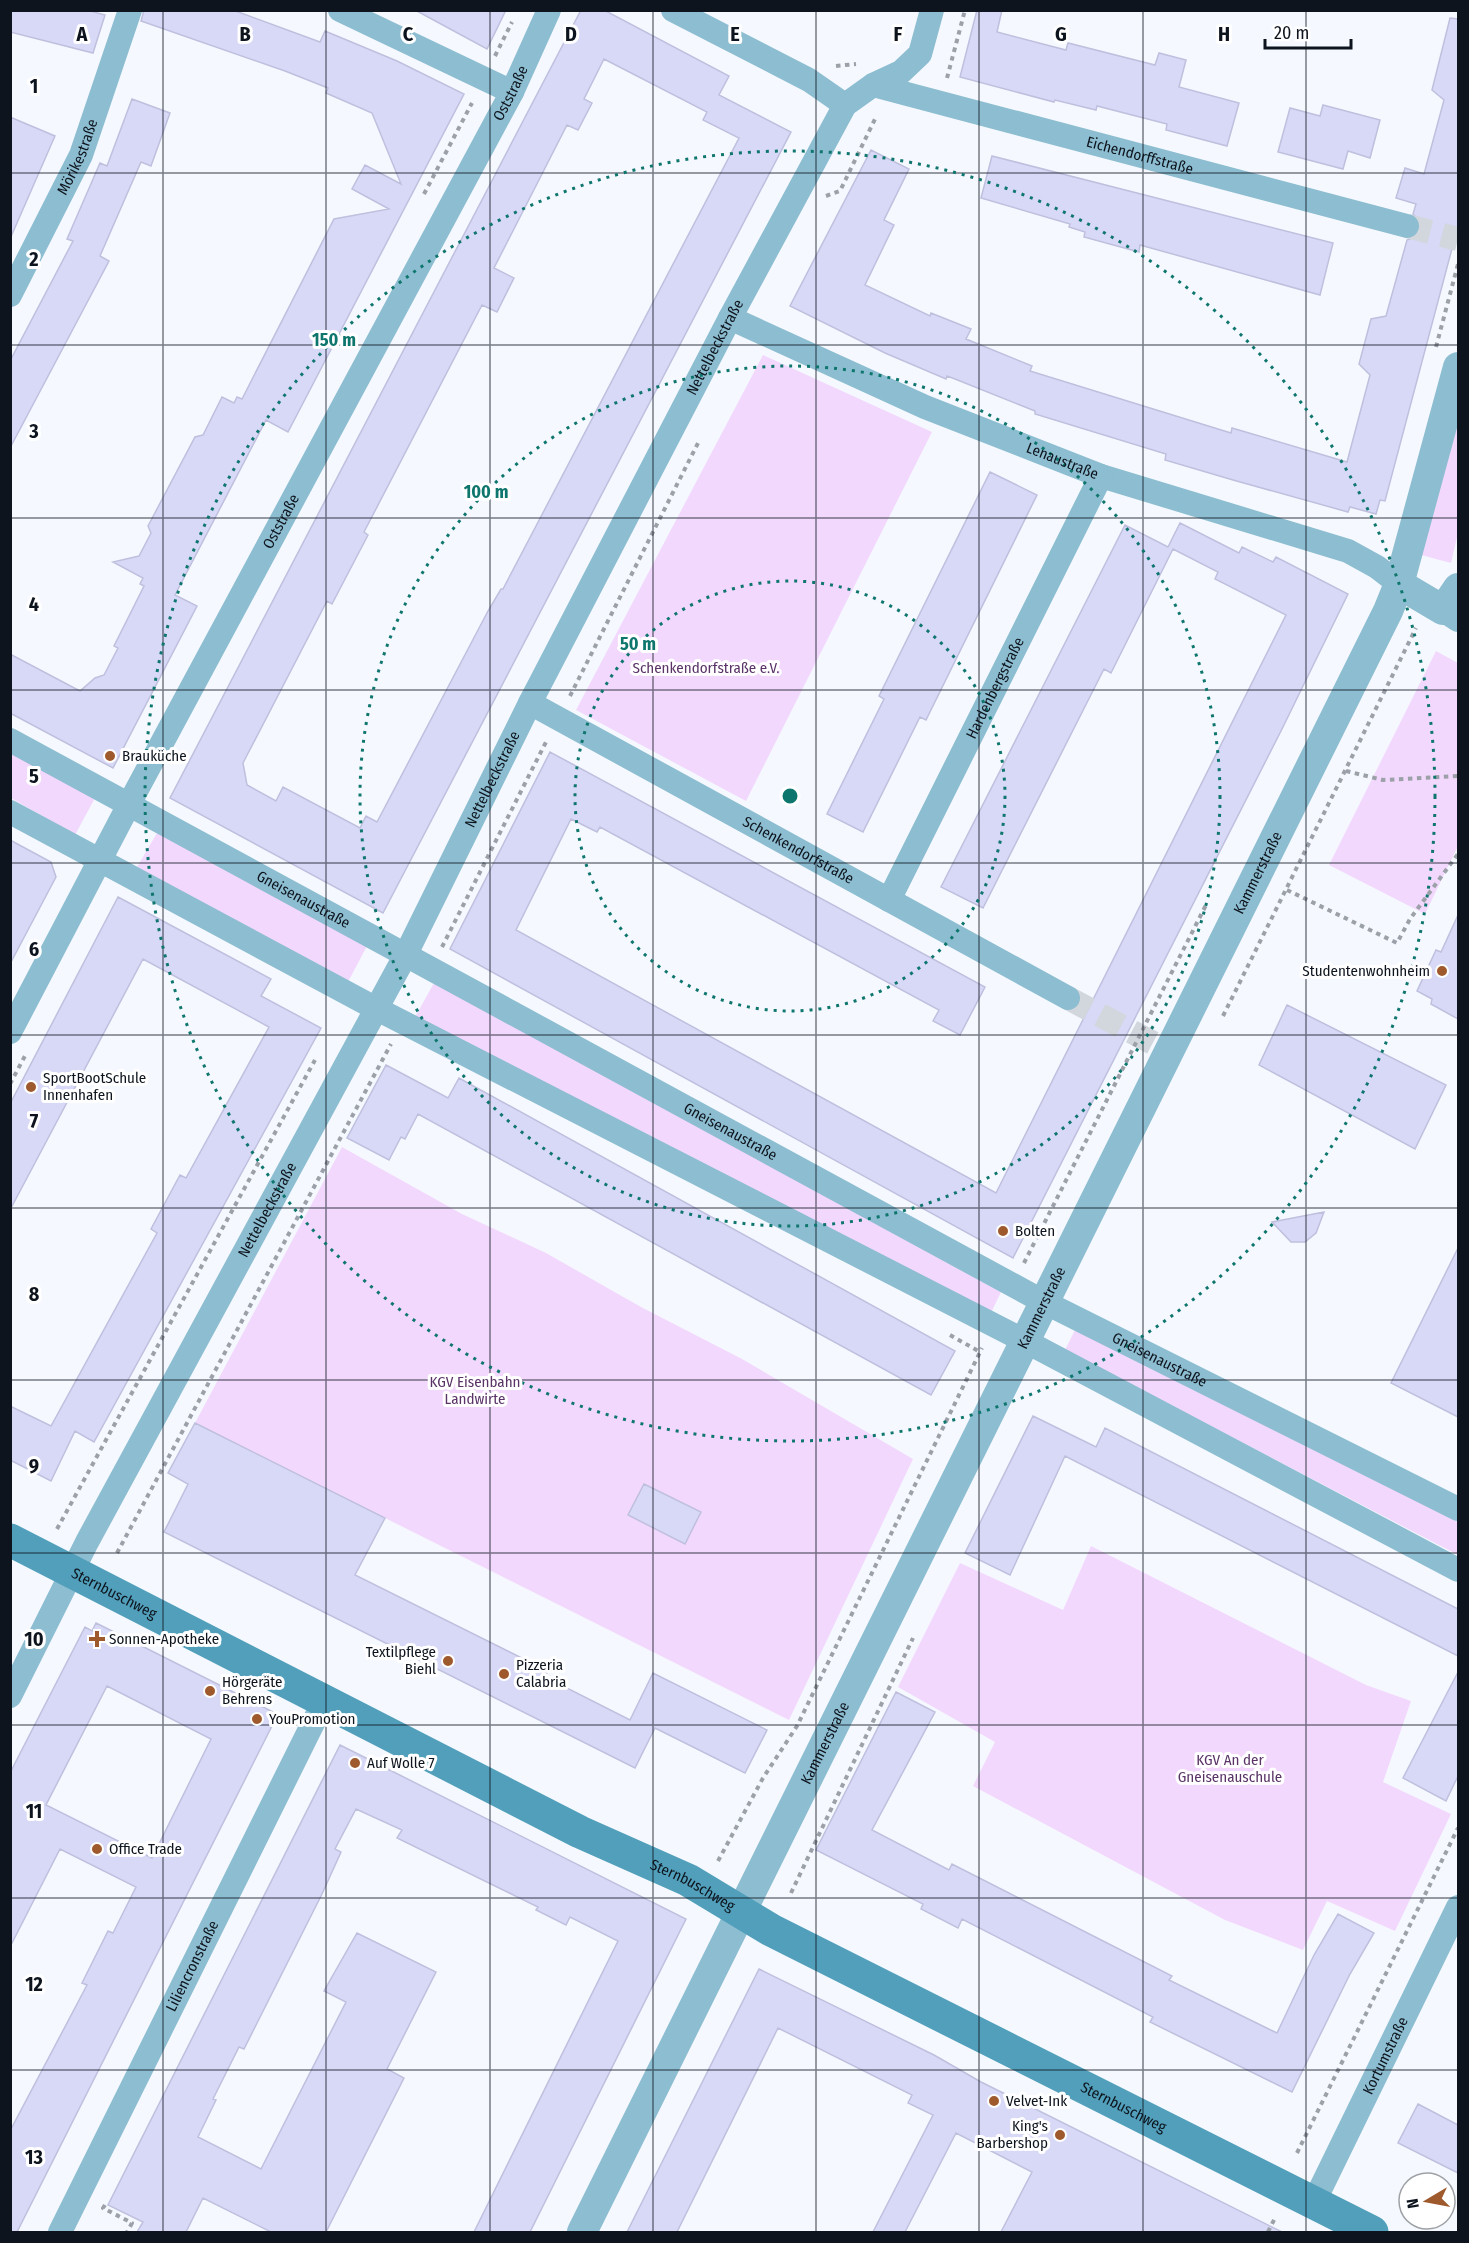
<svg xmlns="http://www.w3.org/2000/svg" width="1469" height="2243" viewBox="0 0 1469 2243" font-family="'Fira Sans Condensed',sans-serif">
<rect width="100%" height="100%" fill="#f5f9ff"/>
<!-- green -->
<path fill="#f3d8fd" d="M 763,355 L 932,432 L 746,801 L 576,710 Z
M 1458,409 L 1458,533 L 1451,563 L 1421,555 Z
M 1436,651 L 1458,663 L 1458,846 L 1425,914 L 1329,865 Z
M 11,753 L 95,798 L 75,835 L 11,798 Z
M 157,833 L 367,946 L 348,982 L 137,867 Z
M 434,983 L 1001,1292 L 991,1313 L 415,1017 Z
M 342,1147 L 462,1214 L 546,1253 L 641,1307 L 742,1359 L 913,1459 L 789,1720 L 195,1423 Z
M 1075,1330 L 1458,1522 L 1458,1555 L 1065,1350 Z
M 1091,1546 L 1366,1685 L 1411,1701 L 1383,1782 L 1451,1814 L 1395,1931 L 1327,1901 L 1303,1950 L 1225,1920 L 973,1786 L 995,1742 L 898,1687 L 960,1563 L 1063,1610 Z"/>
<!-- building -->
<path fill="#d8d8f7" stroke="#bfbfde" stroke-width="1.5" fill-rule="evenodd" d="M 10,10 L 87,10 L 105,15 L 93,53 L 10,32 Z
M 144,10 L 233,10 L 320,42 L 325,31 L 397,61 L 464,94 L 288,432 L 266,420 L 175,595 L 197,606 L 113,768 L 10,713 L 10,654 L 80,691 L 95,678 L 104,675 L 118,648 L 114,646 L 144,586 L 140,584 L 143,578 L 113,562 L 139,556 L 151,533 L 148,526 L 195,437 L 203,435 L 222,397 L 234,403 L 237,397 L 242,399 L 334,219 L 389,209 L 352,189 L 365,165 L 401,184 L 372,113 L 326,93 L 328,88 L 285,71 L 141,21 Z
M 415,10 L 506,10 L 487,49 Z
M 581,10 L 604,10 L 729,76 L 719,95 L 791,132 L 383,913 L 170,798 ZM 604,59 L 707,112 L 703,120 L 739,138 L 536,526 L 503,589 L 501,589 L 488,611 L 377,822 L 366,816 L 360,828 L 283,787 L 276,801 L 247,785 L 243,763 L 327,601 L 332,604 L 368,535 L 364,532 L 482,305 L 497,312 L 514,278 L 494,268 L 567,125 L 578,130 L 592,103 L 584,99 Z
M 977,10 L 1002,10 L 997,32 L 1066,50 L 1068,43 L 1155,65 L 1159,53 L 1186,60 L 1179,87 L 1239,103 L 1227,146 L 1166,130 L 1167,124 L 1097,106 L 1096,110 L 1055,100 L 1054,102 L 960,77 Z
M 1450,18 L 1458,19 L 1458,226 L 1385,501 L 1380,500 L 1376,514 L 1350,507 L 1348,512 L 1233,480 L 1165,460 L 1166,454 L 1035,414 L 1035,411 L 955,379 L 947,376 L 946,379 L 885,353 L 790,306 L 871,150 L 909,169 L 884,220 L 894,225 L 865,285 L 930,316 L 931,313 L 971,329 L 966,339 L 1032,366 L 1030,371 L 1231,433 L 1232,428 L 1347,462 L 1370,375 L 1359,364 L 1371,319 L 1386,316 L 1407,240 L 1417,236 L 1421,229 L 1421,222 L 1413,214 L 1416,204 L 1396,198 L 1405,168 L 1424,174 L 1444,100 L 1432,90 Z
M 132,99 L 170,113 L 151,166 L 141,162 L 100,256 L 109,261 L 10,448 L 10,361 L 73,241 L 67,239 L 100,163 L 107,166 Z
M 1323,105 L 1380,120 L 1370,158 L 1348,151 L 1343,169 L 1278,152 L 1290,108 L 1320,116 Z
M 10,117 L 55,136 L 10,239 Z
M 992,156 L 1333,243 L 1320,295 L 1140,245 L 1139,252 L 1084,237 L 1085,232 L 1069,227 L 1070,224 L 981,198 Z
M 990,472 L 1037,495 L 926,720 L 920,717 L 863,832 L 827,814 L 884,699 L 879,696 Z
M 1180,523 L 1239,553 L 1242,547 L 1273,562 L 1276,557 L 1348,594 L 1282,729 L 1013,1258 L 450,949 L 550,752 L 985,987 L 960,1035 L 933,1021 L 939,1010 L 600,827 L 597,832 L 571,819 L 516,930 L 996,1193 L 1286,615 L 1215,579 L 1218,572 L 1173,549 L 1111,673 L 1104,669 L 983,908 L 941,887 L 1125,525 L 1168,547 Z
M 10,840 L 51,862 L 56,877 L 10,964 Z
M 118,897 L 271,979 L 261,996 L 321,1028 L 94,1442 L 75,1431 L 51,1481 L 10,1460 L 10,1406 L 51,1426 L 157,1233 L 151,1229 L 180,1175 L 186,1178 L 269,1027 L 143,959 L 10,1210 L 10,1104 Z
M 1458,915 L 1458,1019 L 1431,1004 L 1432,999 L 1417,991 L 1436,950 L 1441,952 Z
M 1287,1005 L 1446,1085 L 1415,1149 L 1259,1065 Z
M 386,1065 L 448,1098 L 459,1078 L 955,1351 L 931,1395 L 418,1114 L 405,1139 L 401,1137 L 389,1160 L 347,1138 Z
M 1324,1212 L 1316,1233 L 1305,1242 L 1291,1242 L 1272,1222 Z
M 1458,1248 L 1458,1417 L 1391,1383 Z
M 1033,1416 L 1096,1447 L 1105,1428 L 1458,1609 L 1458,1656 L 1065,1456 L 1010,1575 L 965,1553 Z
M 195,1423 L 385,1518 L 355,1575 L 548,1671 L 545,1677 L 630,1720 L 653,1673 L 767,1730 L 745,1773 L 655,1728 L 635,1768 L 164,1532 L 188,1484 L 168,1473 Z
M 644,1484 L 701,1512 L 685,1544 L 628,1515 Z
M 96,1623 L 273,1712 L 275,1720 L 17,2232 L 10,2232 L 10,2131 L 87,1985 L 82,1983 L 108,1931 L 113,1933 L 136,1887 L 60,1849 L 10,1947 L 10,1773 L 85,1627 L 92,1631 ZM 107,1686 L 211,1739 L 152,1858 L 46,1805 Z
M 1458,1672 L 1458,1776 L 1446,1801 L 1403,1778 Z
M 896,1692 L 935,1712 L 872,1830 L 949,1870 L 952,1864 L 1172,1976 L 1169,1980 L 1277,2033 L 1314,1955 L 1338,1914 L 1374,1933 L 1350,1974 L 1292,2092 L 1150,2022 L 1153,2017 L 962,1919 L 958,1928 L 921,1909 L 923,1904 L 816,1850 Z
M 340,1745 L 686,1919 L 530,2232 L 474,2232 L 618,1941 L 570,1917 L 566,1925 L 536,1910 L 538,1907 L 397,1838 L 402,1830 L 356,1809 L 335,1849 L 341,1852 L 322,1894 L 244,2049 L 239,2047 L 213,2099 L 216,2100 L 198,2137 L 261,2169 L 346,2002 L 324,1991 L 357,1933 L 436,1972 L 387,2069 L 404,2078 L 326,2232 L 271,2232 L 203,2198 L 186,2232 L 137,2232 L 143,2222 L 108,2205 Z
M 759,1969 L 934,2055 L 981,2082 L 1282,2232 L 1001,2232 L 1032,2172 L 956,2133 L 905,2232 L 873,2232 L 933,2115 L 908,2103 L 912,2095 L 778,2028 L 677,2232 L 627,2232 Z
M 1418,2104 L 1458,2125 L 1458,2173 L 1398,2143 Z"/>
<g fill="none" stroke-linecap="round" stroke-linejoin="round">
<!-- minor-tunnel -->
<path stroke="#d2d7dd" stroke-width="24" stroke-dasharray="24 12" stroke-linecap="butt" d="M 1407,226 L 1458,239
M 1068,998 L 1168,1051"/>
<!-- path -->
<path stroke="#9ca1a9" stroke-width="4" stroke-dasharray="4.5 4.5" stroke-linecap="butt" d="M 495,56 L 512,22
M 836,66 L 856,64
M 947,78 L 965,10
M 424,194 L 472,103
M 826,196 L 840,191 L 876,117
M 1436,347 L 1458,264
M 570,696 L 698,443
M 1346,771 L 1383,780 L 1458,776
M 1287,890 L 1397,943 L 1410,919 L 1458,854
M 442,947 L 547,740
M 1223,1016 L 1416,628
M 10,1084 L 26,1054
M 1024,1263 L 1207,903
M 950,1335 L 980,1352
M 57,1529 L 315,1060
M 117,1553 L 391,1044
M 718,1861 L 763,1778 L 797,1726 L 982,1348
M 791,1893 L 913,1638
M 1297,2153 L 1458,1828
M 105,2205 L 103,2208 L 132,2223 L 127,2232
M 1268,2232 L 1275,2218"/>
<!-- minor -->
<g stroke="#8dbdd0" stroke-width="24">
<path d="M 340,10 L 512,92"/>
<path d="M 673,10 L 809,80 L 845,105"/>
<path id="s1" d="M 873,85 L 1407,226"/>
<path id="s2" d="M 10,295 L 81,155 L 130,10"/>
<path id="s3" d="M 730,318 L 925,407 L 1101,476 L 1348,551 L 1377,567 L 1399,584"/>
<path d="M 1443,610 L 1458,620"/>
<path id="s4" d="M 530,703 L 1068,998"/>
<path id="s5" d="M 10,740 L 1044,1302 L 1458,1509"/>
<path d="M 10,812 L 375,1008 L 1025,1341 L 1458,1570"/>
<path id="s6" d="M 889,900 L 1101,476"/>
<path id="s7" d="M 10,1032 L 135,793 L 512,92 L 549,10"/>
<path id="s8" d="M 10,1696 L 87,1542 L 405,956 L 530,703 L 730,318 L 845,105 L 873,85 L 901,72 L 920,54 L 932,10"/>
<path id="s9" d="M 1313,2204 L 1458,1907"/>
<path id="s10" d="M 60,2232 L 324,1701"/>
</g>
<!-- tertiary -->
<g stroke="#8dbdd0" stroke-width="30">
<path d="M 1399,584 L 1443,610 L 1458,588"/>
<path id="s11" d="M 582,2232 L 1388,611 L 1399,584 L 1458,367"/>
</g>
<!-- secondary -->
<path stroke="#519fba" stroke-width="33" id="s12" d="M 10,1540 L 580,1832 L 688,1880 L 771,1930 L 1372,2232"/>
</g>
<!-- grid -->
<path fill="none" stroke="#0d141d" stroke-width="1.5" stroke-opacity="0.55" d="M 163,10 L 163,2232M 326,10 L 326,2232M 490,10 L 490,2232M 653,10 L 653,2232M 816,10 L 816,2232M 979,10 L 979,2232M 1143,10 L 1143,2232M 1306,10 L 1306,2232M 10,173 L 1458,173M 10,345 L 1458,345M 10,518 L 1458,518M 10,690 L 1458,690M 10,863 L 1458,863M 10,1035 L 1458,1035M 10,1208 L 1458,1208M 10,1380 L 1458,1380M 10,1553 L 1458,1553M 10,1725 L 1458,1725M 10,1898 L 1458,1898M 10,2070 L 1458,2070"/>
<!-- distance rings -->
<g fill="none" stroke="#0f766e" stroke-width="3" stroke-dasharray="3 6">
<circle cx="790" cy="796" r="215"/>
<circle cx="790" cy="796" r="430"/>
<circle cx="790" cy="796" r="645"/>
</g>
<!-- markers -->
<g fill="#9e592d" stroke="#fff" stroke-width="2">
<circle cx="110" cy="756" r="6"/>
<circle cx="1442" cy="971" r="6"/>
<circle cx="31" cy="1087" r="6"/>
<circle cx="1003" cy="1231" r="6"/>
<path d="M94 1630h6v6h6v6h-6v6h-6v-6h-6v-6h6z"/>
<circle cx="448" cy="1661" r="6"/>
<circle cx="504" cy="1674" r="6"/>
<circle cx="210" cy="1691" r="6"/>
<circle cx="257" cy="1719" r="6"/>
<circle cx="355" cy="1763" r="6"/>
<circle cx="97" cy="1849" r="6"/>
<circle cx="994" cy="2101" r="6"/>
<circle cx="1060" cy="2135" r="6"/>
</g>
<g text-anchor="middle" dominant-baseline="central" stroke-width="6" stroke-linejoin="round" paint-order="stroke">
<!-- street labels -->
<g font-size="15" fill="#0d141d" stroke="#fff">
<text stroke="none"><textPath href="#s7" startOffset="1064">Oststraße</textPath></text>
<text stroke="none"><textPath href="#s2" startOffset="154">Mörikestraße</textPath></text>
<text stroke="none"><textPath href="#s1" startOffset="276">Eichendorffstraße</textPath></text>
<text stroke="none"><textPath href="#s8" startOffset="1522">Nettelbeckstraße</textPath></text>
<text stroke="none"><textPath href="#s3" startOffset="362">Lenaustraße</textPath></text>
<text stroke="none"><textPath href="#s7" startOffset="578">Oststraße</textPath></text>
<text stroke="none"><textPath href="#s6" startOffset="237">Hardenbergstraße</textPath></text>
<text stroke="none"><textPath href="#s8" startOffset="1036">Nettelbeckstraße</textPath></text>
<text stroke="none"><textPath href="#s4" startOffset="306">Schenkendorfstraße</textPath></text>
<text stroke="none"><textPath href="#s11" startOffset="1518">Kammerstraße</textPath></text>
<text stroke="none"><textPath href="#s5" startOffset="334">Gneisenaustraße</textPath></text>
<text stroke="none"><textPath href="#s5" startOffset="820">Gneisenaustraße</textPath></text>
<text stroke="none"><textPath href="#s8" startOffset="550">Nettelbeckstraße</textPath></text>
<text stroke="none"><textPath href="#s11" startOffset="1032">Kammerstraße</textPath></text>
<text stroke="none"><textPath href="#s5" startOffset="1306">Gneisenaustraße</textPath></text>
<text stroke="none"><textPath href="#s12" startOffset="117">Sternbuschweg</textPath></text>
<text stroke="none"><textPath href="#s11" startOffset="546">Kammerstraße</textPath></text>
<text stroke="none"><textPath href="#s12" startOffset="765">Sternbuschweg</textPath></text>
<text stroke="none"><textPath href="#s10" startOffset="297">Liliencronstraße</textPath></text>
<text stroke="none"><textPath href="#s9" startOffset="165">Kortumstraße</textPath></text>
<text stroke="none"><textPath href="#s12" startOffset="1250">Sternbuschweg</textPath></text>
</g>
<!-- park labels -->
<g font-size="15" fill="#5a3367" stroke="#fff">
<text x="706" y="668">Schenkendorfstraße e.V.</text>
<text x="475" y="1382">KGV Eisenbahn<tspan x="475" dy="17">Landwirte</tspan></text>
<text x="1230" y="1760">KGV An der<tspan x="1230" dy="17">Gneisenauschule</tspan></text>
</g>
<!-- poi labels -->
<g font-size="15" fill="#0d141d" stroke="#fff" text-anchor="start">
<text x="122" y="756">Brauküche</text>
<text x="1430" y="971" text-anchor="end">Studentenwohnheim</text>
<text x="43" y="1078">SportBootSchule<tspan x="43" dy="17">Innenhafen</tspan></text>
<text x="1015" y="1231">Bolten</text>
<text x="109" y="1639">Sonnen-Apotheke</text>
<text x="436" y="1652" text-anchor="end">Textilpflege<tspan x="436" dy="17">Biehl</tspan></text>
<text x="516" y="1665">Pizzeria<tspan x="516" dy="17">Calabria</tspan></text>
<text x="222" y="1682">Hörgeräte<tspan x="222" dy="17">Behrens</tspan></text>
<text x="269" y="1719">YouPromotion</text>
<text x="367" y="1763">Auf Wolle 7</text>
<text x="109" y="1849">Office Trade</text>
<text x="1006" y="2101">Velvet-Ink</text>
<text x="1048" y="2126" text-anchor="end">King's<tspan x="1048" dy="17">Barbershop</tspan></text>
</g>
</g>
<g font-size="20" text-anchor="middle" font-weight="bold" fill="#0d141d" stroke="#fff" stroke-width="6" stroke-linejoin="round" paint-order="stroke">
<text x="82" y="41">A</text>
<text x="245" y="41">B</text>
<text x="408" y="41">C</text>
<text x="571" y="41">D</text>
<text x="735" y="41">E</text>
<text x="898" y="41">F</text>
<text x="1061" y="41">G</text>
<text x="1224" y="41">H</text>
<text x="34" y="93">1</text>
<text x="34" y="266">2</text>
<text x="34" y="438">3</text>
<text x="34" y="611">4</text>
<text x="34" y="783">5</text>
<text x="34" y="956">6</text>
<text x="34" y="1128">7</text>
<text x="34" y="1301">8</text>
<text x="34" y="1473">9</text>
<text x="34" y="1646">10</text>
<text x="34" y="1818">11</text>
<text x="34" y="1991">12</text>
<text x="34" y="2164">13</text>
</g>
<circle cx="790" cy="796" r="9" fill="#0f766e" stroke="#fff" stroke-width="3"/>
<g font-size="18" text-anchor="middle" font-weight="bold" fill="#0f766e" stroke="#fff" stroke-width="6" stroke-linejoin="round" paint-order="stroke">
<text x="334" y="346">150 m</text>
<text x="486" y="498">100 m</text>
<text x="638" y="650">50 m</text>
</g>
<!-- border -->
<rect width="1469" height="2243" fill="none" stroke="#0d141d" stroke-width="24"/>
<!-- north arrow -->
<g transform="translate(1427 2201) rotate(260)"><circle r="28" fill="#ffffff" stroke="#9ea1a5" stroke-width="1.5"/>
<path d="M0-4.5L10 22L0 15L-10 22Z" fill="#9e592d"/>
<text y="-9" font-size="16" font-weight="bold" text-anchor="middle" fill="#0d141d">N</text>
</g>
<!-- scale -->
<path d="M1265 39v9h86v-9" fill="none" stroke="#0d141d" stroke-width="3"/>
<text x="1274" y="39" font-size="18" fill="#0d141d" stroke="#ffffff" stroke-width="4.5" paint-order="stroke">20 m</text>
</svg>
